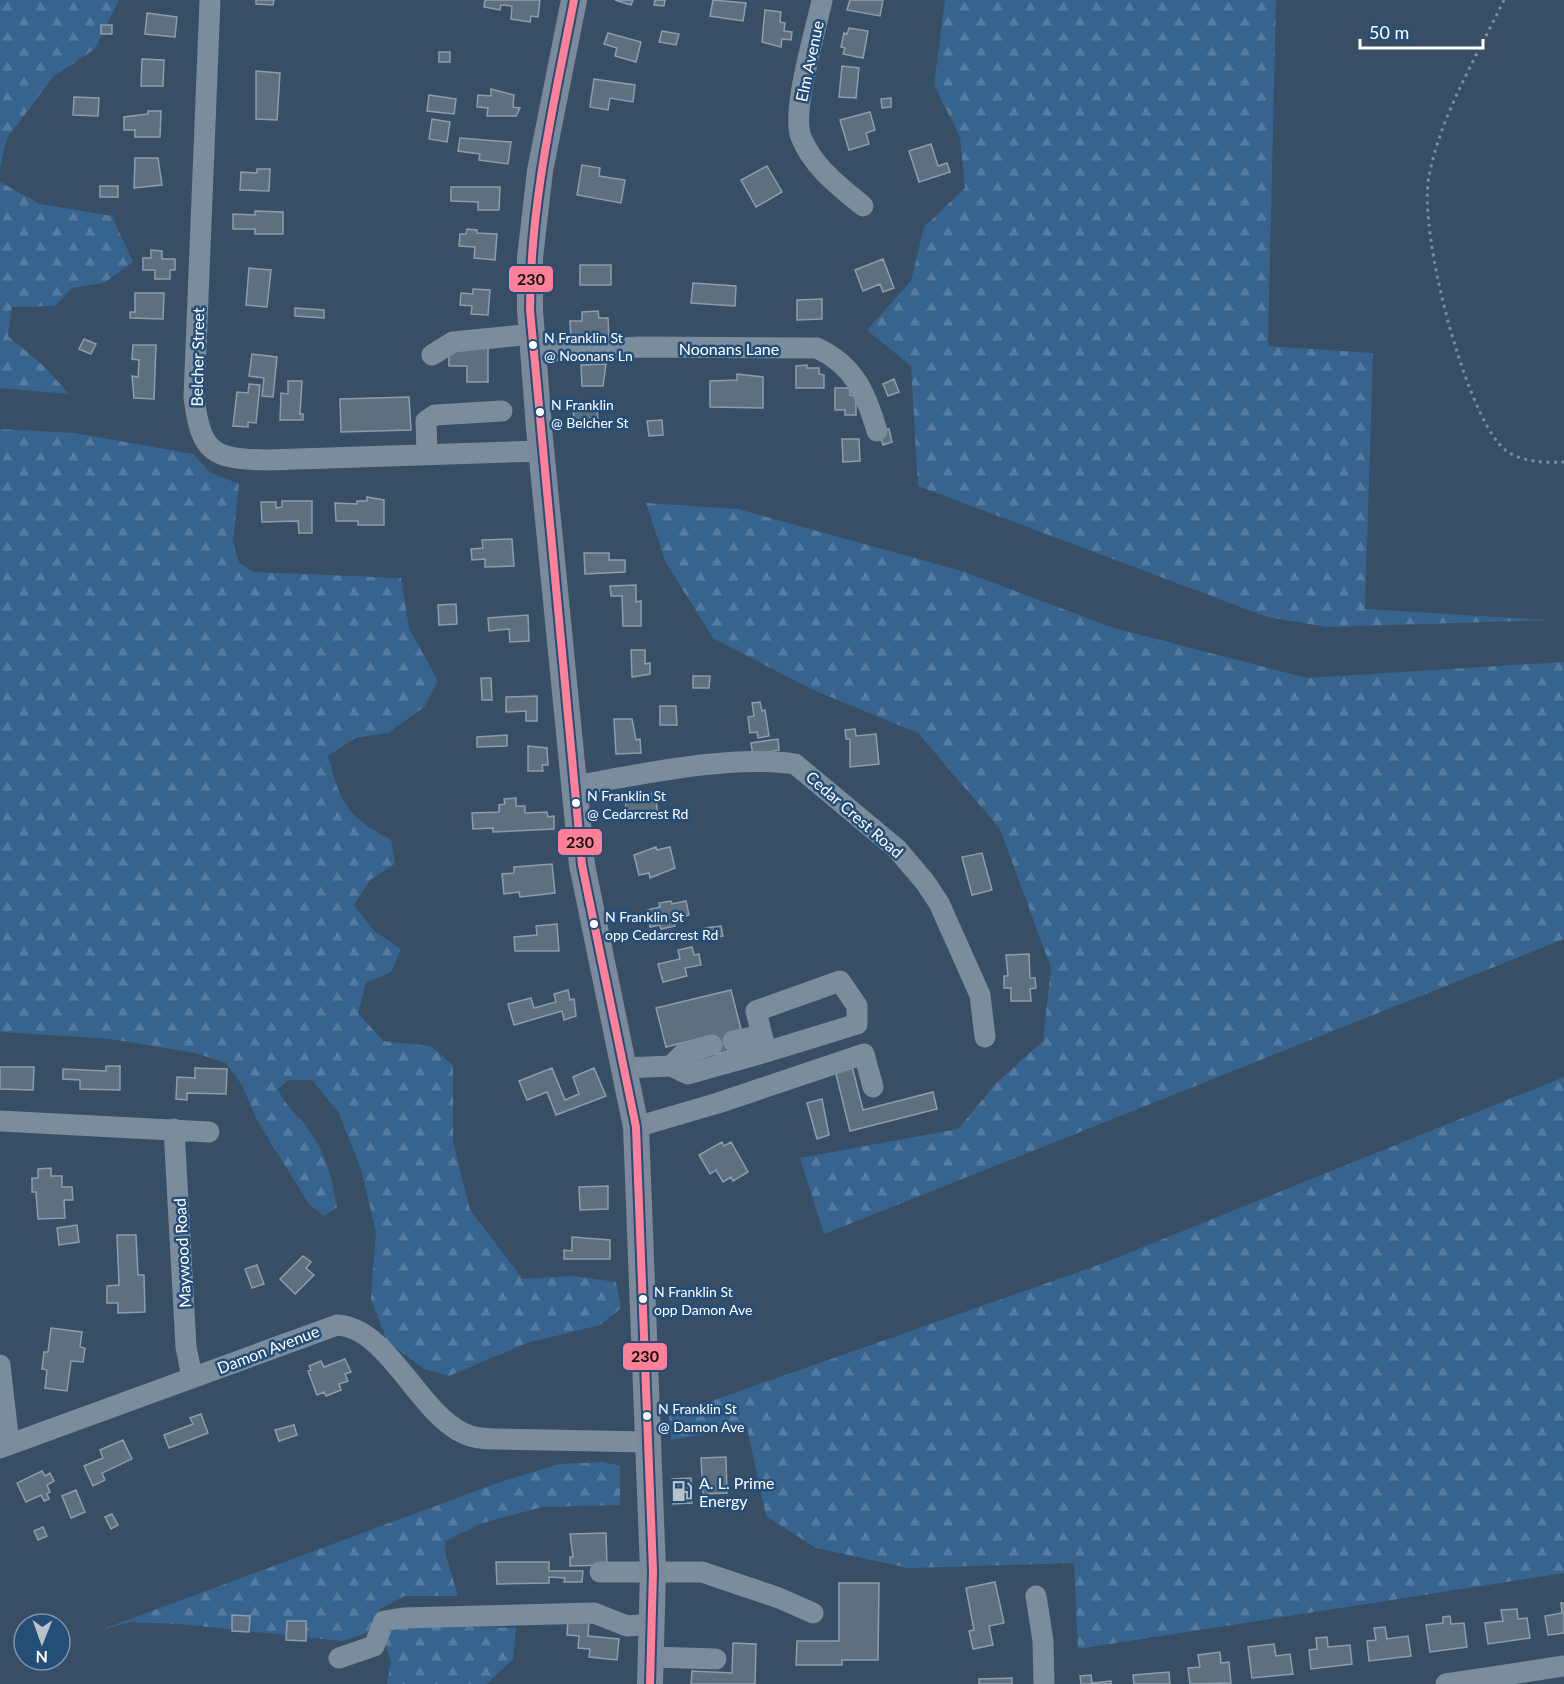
<svg xmlns="http://www.w3.org/2000/svg" width="1564" height="1684" viewBox="0 0 1564 1684" font-family="Lato,sans-serif">
<defs>
<pattern id="forest-firs" width="22" height="20" patternUnits="userSpaceOnUse" patternTransform="scale(1.5)"><rect width="22" height="20" fill="#37648f"/><path d="M5 1l3.5 6h-7zM16 11l3.5 6h-7z" fill="#557ba0"/></pattern>
</defs>
<rect width="100%" height="100%" fill="#374e65"/>
<!-- forest -->
<path fill="url(#forest-firs)" d="M 0,0 L 119,0 L 95,49 L 53,77 L 7,138 L 0,168 Z
M 945,0 L 1276,0 L 1268,346 L 1373,353 L 1365,609 L 1548,620 L 1327,627 L 1267,617 L 918,486 L 911,366 L 867,330 L 911,281 L 924,227 L 965,188 L 960,137 L 934,85 Z
M 0,182 L 40,204 L 112,216 L 133,262 L 104,283 L 72,288 L 55,306 L 12,307 L 8,336 L 44,366 L 69,394 L 0,388 Z
M 0,429 L 74,433 L 193,454 L 211,473 L 239,484 L 233,542 L 239,563 L 254,572 L 401,578 L 409,628 L 438,681 L 424,707 L 388,733 L 355,738 L 328,756 C 341,805 346,815 391,840 L 395,864 L 370,880 L 354,905 L 374,931 L 401,949 L 391,972 L 366,983 L 358,1013 L 383,1041 L 430,1046 L 453,1065 L 453,1141 L 470,1210 L 523,1279 L 572,1276 L 616,1282 L 621,1308 L 600,1325 L 527,1343 L 449,1376 L 424,1369 L 387,1341 L 371,1299 L 376,1232 L 361,1169 L 339,1113 L 312,1080 L 288,1080 L 278,1089 C 285,1107 299,1115 309,1130 C 327,1156 331,1176 337,1207 L 324,1216 L 309,1204 L 257,1120 L 242,1085 L 226,1063 L 195,1053 L 111,1039 L 0,1032 Z
M 646,503 L 738,509 L 962,571 L 1114,628 L 1307,678 L 1564,662 L 1564,939 L 824,1234 L 800,1158 L 958,1129 L 997,1082 L 1043,1041 L 1051,968 L 1000,829 L 918,733 L 811,689 L 713,638 L 665,561 Z
M 1564,1077 L 1564,1573 L 1078,1649 L 1074,1563 L 908,1568 L 816,1548 L 766,1516 L 747,1427 L 671,1440 L 669,1416 L 1101,1264 Z
M 602,1462 L 620,1466 L 620,1505 L 542,1507 L 483,1523 L 445,1541 L 446,1556 L 458,1596 L 404,1596 L 380,1609 L 367,1633 L 342,1641 L 179,1624 L 131,1622 L 103,1629 L 503,1481 L 560,1464 Z
M 426,1626 L 516,1628 L 513,1659 L 487,1684 L 387,1684 L 391,1661 L 383,1640 L 389,1628 Z"/>
<!-- building -->
<path fill="#5e6f80" stroke="#8e9dab" stroke-width="1.5" d="M 256,0 L 274,0 L 273,5 L 256,4 Z
M 485,0 L 540,0 L 538,17 L 531,16 L 530,22 L 511,19 L 512,6 L 501,5 L 500,10 L 484,7 Z
M 615,0 L 633,0 L 631,5 Z
M 655,0 L 665,0 L 664,6 L 654,5 Z
M 713,0 L 746,3 L 743,21 L 710,16 Z
M 850,0 L 883,0 L 880,16 L 847,10 Z
M 765,10 L 781,12 L 780,22 L 785,23 L 784,31 L 792,32 L 791,40 L 782,39 L 781,47 L 762,42 Z
M 147,13 L 177,17 L 175,37 L 145,34 Z
M 101,25 L 112,25 L 112,34 L 101,34 Z
M 849,28 L 868,31 L 863,58 L 843,54 L 845,48 L 841,47 L 844,33 L 847,34 Z
M 662,31 L 679,34 L 676,45 L 659,42 Z
M 608,33 L 641,42 L 636,62 L 615,56 L 617,48 L 604,44 Z
M 439,52 L 450,52 L 450,62 L 439,62 Z
M 142,59 L 164,60 L 163,86 L 141,86 Z
M 842,66 L 859,68 L 856,98 L 839,97 Z
M 256,71 L 280,73 L 277,120 L 256,119 Z
M 594,79 L 635,85 L 633,102 L 610,98 L 608,110 L 590,107 Z
M 491,89 L 514,95 L 513,107 L 520,108 L 516,116 L 487,116 L 488,108 L 477,107 L 478,95 L 491,96 Z
M 429,95 L 456,99 L 454,114 L 427,111 Z
M 74,97 L 99,98 L 98,116 L 73,115 Z
M 891,98 L 891,107 L 882,108 L 881,99 Z
M 148,111 L 161,111 L 160,137 L 135,137 L 135,130 L 124,130 L 124,117 L 148,114 Z
M 870,112 L 875,130 L 866,133 L 869,144 L 849,150 L 840,120 Z
M 432,119 L 450,122 L 447,142 L 429,139 Z
M 460,138 L 511,142 L 508,164 L 479,160 L 480,154 L 458,151 Z
M 931,144 L 938,166 L 947,163 L 950,172 L 919,182 L 909,151 Z
M 135,158 L 158,158 L 162,185 L 134,188 Z
M 582,165 L 600,168 L 599,176 L 625,180 L 621,203 L 577,195 Z
M 767,166 L 782,192 L 756,207 L 741,180 Z
M 257,169 L 270,169 L 269,191 L 240,190 L 241,172 L 257,173 Z
M 100,186 L 118,186 L 118,197 L 100,197 Z
M 451,187 L 500,187 L 499,210 L 478,210 L 478,202 L 451,201 Z
M 255,211 L 283,212 L 283,234 L 255,234 L 255,229 L 233,229 L 233,214 L 255,215 Z
M 467,229 L 477,230 L 477,233 L 497,234 L 495,260 L 474,258 L 475,247 L 459,246 L 460,234 L 466,234 Z
M 151,250 L 162,251 L 162,259 L 175,259 L 175,270 L 170,270 L 170,279 L 155,279 L 155,270 L 143,270 L 143,258 L 151,258 Z
M 883,259 L 894,288 L 883,292 L 880,284 L 863,291 L 855,270 Z
M 580,265 L 611,265 L 611,285 L 580,285 Z
M 249,268 L 271,270 L 267,307 L 246,305 Z
M 693,283 L 736,286 L 735,306 L 691,303 Z
M 473,289 L 490,290 L 488,315 L 471,314 L 472,306 L 460,305 L 461,293 L 473,294 Z
M 135,293 L 164,293 L 163,319 L 130,318 L 130,312 L 135,312 Z
M 822,299 L 822,319 L 797,320 L 797,300 Z
M 295,308 L 324,310 L 324,318 L 295,316 Z
M 598,311 L 599,318 L 608,318 L 609,339 L 571,340 L 570,321 L 582,321 L 582,312 Z
M 84,339 L 96,344 L 91,354 L 79,349 Z
M 133,345 L 156,345 L 154,399 L 134,398 L 132,376 L 138,377 L 139,360 L 132,359 Z
M 488,346 L 488,382 L 467,382 L 467,366 L 449,366 L 449,351 Z
M 252,354 L 277,357 L 273,397 L 262,396 L 264,378 L 249,376 Z
M 606,364 L 603,386 L 582,386 L 581,365 Z
M 807,365 L 807,368 L 819,368 L 819,374 L 824,375 L 824,388 L 796,388 L 796,366 Z
M 737,374 L 763,377 L 763,408 L 710,407 L 710,381 L 737,380 Z
M 894,379 L 899,392 L 888,396 L 883,384 Z
M 288,381 L 302,381 L 300,414 L 303,414 L 303,420 L 280,420 L 281,393 L 288,394 Z
M 249,384 L 260,385 L 256,423 L 248,422 L 248,427 L 233,426 L 237,392 L 248,393 Z
M 835,388 L 850,388 L 850,395 L 856,396 L 856,415 L 845,415 L 845,410 L 835,410 Z
M 409,397 L 411,430 L 341,432 L 340,399 Z
M 596,403 L 598,420 L 574,422 L 573,405 Z
M 662,420 L 663,435 L 649,436 L 647,421 Z
M 889,429 L 892,442 L 883,445 L 879,431 Z
M 842,439 L 859,439 L 860,461 L 843,462 Z
M 367,497 L 384,500 L 384,525 L 358,525 L 358,521 L 336,521 L 335,503 L 357,504 L 357,501 L 367,501 Z
M 282,501 L 312,501 L 312,533 L 299,533 L 298,521 L 262,522 L 261,502 L 276,502 L 276,508 L 282,507 Z
M 512,539 L 514,566 L 485,567 L 485,559 L 472,560 L 471,549 L 483,548 L 482,540 Z
M 584,553 L 609,553 L 609,560 L 625,560 L 625,572 L 585,574 Z
M 636,585 L 636,602 L 641,601 L 641,626 L 623,626 L 622,596 L 611,596 L 610,586 Z
M 456,604 L 457,624 L 439,625 L 438,605 Z
M 528,615 L 529,641 L 510,642 L 509,629 L 489,631 L 488,618 Z
M 631,650 L 645,650 L 645,664 L 650,663 L 650,674 L 632,677 Z
M 693,676 L 710,676 L 709,688 L 693,688 Z
M 481,678 L 491,678 L 492,700 L 482,700 Z
M 537,696 L 537,721 L 526,721 L 526,711 L 506,712 L 506,697 Z
M 760,702 L 762,711 L 765,710 L 769,736 L 758,738 L 757,732 L 750,733 L 748,717 L 754,716 L 752,703 Z
M 660,706 L 676,706 L 677,725 L 660,725 Z
M 614,719 L 632,719 L 636,740 L 640,739 L 641,753 L 616,754 Z
M 855,729 L 856,736 L 876,734 L 879,764 L 850,767 L 850,739 L 846,739 L 845,730 Z
M 507,735 L 507,746 L 477,747 L 477,737 Z
M 778,739 L 779,750 L 753,755 L 751,743 Z
M 528,746 L 547,748 L 548,765 L 542,765 L 543,771 L 528,771 Z
M 655,793 L 658,815 L 625,819 L 626,797 Z
M 516,798 L 516,806 L 525,806 L 525,813 L 547,812 L 548,817 L 554,816 L 554,829 L 493,832 L 493,828 L 473,829 L 472,813 L 499,812 L 499,805 L 505,804 L 504,799 Z
M 656,847 L 657,850 L 670,847 L 675,868 L 650,878 L 649,873 L 639,875 L 634,855 Z
M 982,853 L 992,890 L 972,895 L 962,857 Z
M 552,864 L 555,893 L 520,897 L 519,892 L 504,894 L 502,874 L 514,873 L 514,867 Z
M 671,901 L 672,904 L 686,901 L 689,915 L 683,917 L 684,920 L 674,922 L 675,926 L 661,929 L 660,925 L 650,927 L 647,910 L 660,907 L 659,903 Z
M 557,924 L 559,951 L 515,951 L 514,937 L 537,935 L 536,926 Z
M 721,926 L 723,936 L 707,938 L 705,928 Z
M 692,947 L 694,955 L 699,954 L 701,965 L 685,968 L 687,976 L 663,982 L 658,964 L 680,959 L 678,950 Z
M 1029,954 L 1030,978 L 1035,978 L 1036,988 L 1030,989 L 1031,1001 L 1011,1001 L 1011,988 L 1004,988 L 1004,976 L 1008,976 L 1006,955 Z
M 568,990 L 570,1000 L 574,999 L 576,1016 L 564,1020 L 562,1011 L 514,1025 L 508,1004 L 531,998 L 534,1008 L 556,1002 L 554,994 Z
M 731,990 L 741,1029 L 735,1049 L 715,1055 L 710,1036 L 666,1047 L 656,1008 Z
M 106,1066 L 120,1066 L 120,1090 L 80,1089 L 80,1080 L 63,1079 L 63,1069 L 106,1071 Z
M 852,1066 L 863,1110 L 933,1092 L 937,1109 L 850,1131 L 835,1070 Z
M 0,1067 L 34,1067 L 33,1090 L 0,1089 Z
M 195,1068 L 227,1069 L 226,1094 L 187,1093 L 187,1100 L 176,1099 L 177,1077 L 195,1078 Z
M 552,1068 L 565,1100 L 579,1094 L 573,1077 L 594,1068 L 606,1096 L 556,1115 L 547,1092 L 527,1100 L 519,1081 Z
M 822,1099 L 829,1135 L 817,1139 L 807,1103 Z
M 722,1142 L 724,1146 L 731,1142 L 748,1172 L 733,1181 L 731,1177 L 723,1182 L 716,1170 L 710,1174 L 699,1155 Z
M 51,1168 L 51,1176 L 62,1176 L 62,1187 L 72,1187 L 73,1200 L 64,1200 L 65,1218 L 38,1219 L 36,1192 L 32,1192 L 32,1178 L 38,1178 L 38,1169 Z
M 608,1186 L 608,1209 L 580,1210 L 579,1187 Z
M 77,1225 L 79,1242 L 59,1245 L 57,1228 Z
M 117,1235 L 136,1235 L 138,1275 L 144,1275 L 145,1312 L 118,1313 L 118,1303 L 107,1303 L 107,1286 L 119,1285 Z
M 572,1237 L 610,1240 L 610,1259 L 564,1259 L 564,1250 L 572,1251 Z
M 303,1256 L 311,1262 L 306,1268 L 314,1275 L 295,1294 L 280,1279 Z
M 257,1265 L 264,1284 L 252,1288 L 245,1269 Z
M 51,1328 L 82,1332 L 80,1347 L 85,1348 L 83,1362 L 71,1361 L 67,1391 L 45,1388 L 47,1370 L 42,1369 L 44,1352 L 48,1352 Z
M 345,1359 L 351,1372 L 345,1374 L 348,1381 L 339,1384 L 341,1390 L 326,1396 L 324,1392 L 317,1395 L 308,1371 L 311,1370 L 309,1366 L 321,1361 L 324,1367 Z
M 201,1414 L 208,1433 L 169,1448 L 164,1435 L 193,1424 L 190,1418 Z
M 294,1425 L 297,1435 L 279,1441 L 275,1430 Z
M 123,1440 L 132,1459 L 102,1473 L 105,1480 L 93,1486 L 84,1466 L 103,1458 L 100,1450 Z
M 726,1457 L 727,1493 L 703,1494 L 701,1458 Z
M 42,1471 L 45,1476 L 50,1473 L 54,1481 L 47,1485 L 50,1492 L 47,1494 L 49,1499 L 44,1501 L 41,1495 L 26,1502 L 17,1483 Z
M 691,1478 L 692,1503 L 673,1504 L 672,1479 Z
M 76,1490 L 85,1512 L 71,1518 L 62,1496 Z
M 112,1514 L 118,1525 L 111,1529 L 105,1517 Z
M 43,1527 L 47,1536 L 38,1540 L 34,1531 Z
M 606,1533 L 607,1565 L 570,1566 L 570,1557 L 573,1557 L 570,1534 Z
M 496,1562 L 549,1562 L 549,1571 L 583,1571 L 582,1582 L 564,1582 L 565,1578 L 549,1577 L 549,1583 L 497,1584 Z
M 995,1582 L 1004,1623 L 989,1626 L 993,1645 L 973,1649 L 969,1631 L 974,1630 L 966,1588 Z
M 839,1583 L 879,1583 L 878,1660 L 842,1660 L 842,1665 L 796,1665 L 797,1641 L 839,1641 Z
M 1561,1603 L 1564,1603 L 1564,1633 L 1548,1635 L 1545,1616 L 1562,1613 Z
M 1517,1609 L 1518,1619 L 1527,1618 L 1530,1638 L 1488,1644 L 1485,1623 L 1503,1621 L 1501,1610 Z
M 232,1615 L 250,1616 L 249,1632 L 232,1631 Z
M 1450,1616 L 1451,1624 L 1464,1623 L 1467,1647 L 1430,1652 L 1426,1625 L 1443,1623 L 1443,1617 Z
M 568,1618 L 589,1620 L 588,1636 L 619,1639 L 617,1660 L 589,1657 L 590,1649 L 578,1648 L 579,1636 L 567,1635 Z
M 287,1621 L 306,1621 L 306,1641 L 286,1640 Z
M 1385,1627 L 1387,1639 L 1408,1636 L 1411,1656 L 1369,1661 L 1367,1641 L 1376,1640 L 1374,1628 Z
M 1327,1637 L 1328,1647 L 1350,1645 L 1352,1664 L 1311,1669 L 1309,1650 L 1317,1649 L 1316,1638 Z
M 733,1643 L 756,1644 L 755,1684 L 691,1684 L 692,1671 L 732,1673 Z
M 1274,1644 L 1276,1656 L 1290,1654 L 1293,1674 L 1252,1678 L 1248,1647 Z
M 1220,1652 L 1221,1663 L 1229,1662 L 1231,1683 L 1190,1684 L 1188,1668 L 1200,1667 L 1198,1655 Z
M 1169,1672 L 1170,1684 L 1134,1684 L 1133,1675 Z
M 1091,1675 L 1092,1683 L 1111,1681 L 1111,1684 L 1081,1684 L 1080,1676 Z
M 1012,1678 L 1012,1684 L 979,1684 L 979,1679 Z"/>
<g fill="none" stroke-linecap="round" stroke-linejoin="round">
<!-- path -->
<path stroke="#7b8c9c" stroke-width="3" stroke-dasharray="3 4.5" stroke-linecap="butt" d="M 1504,0 C 1477,56 1441,114 1429,176 C 1418,230 1463,404 1500,445 C 1515,462 1543,463 1564,462"/>
<!-- minor -->
<path stroke="#7b8c9c" stroke-width="21" d="M 210,0 L 194,397 C 201,454 213,459 268,460 L 541,451
M 822,0 C 816,30 791,111 801,137 C 813,167 839,186 863,206
M 533,352 L 640,347 L 817,348 C 855,366 866,394 877,431
M 432,355 L 453,342 L 532,334
M 427,454 L 426,421 L 435,415 L 502,411
M 573,786 C 638,775 732,754 795,764 L 897,849 L 925,882 L 939,903 L 980,995 L 985,1037
M 733,1041 L 762,1035
M 671,1066 L 683,1054 L 712,1045
M 626,1068 L 671,1066 L 688,1074 L 766,1052 L 756,1011 L 840,981 L 857,1006 L 857,1024 L 766,1052
M 0,1121 L 209,1132
M 636,1127 L 718,1103 L 864,1054 L 873,1087
M 174,1129 L 186,1347 L 192,1377
M 0,1365 L 9,1444
M 0,1448 L 337,1325 C 387,1327 418,1412 463,1433 C 473,1438 484,1439 495,1439 L 648,1442
M 600,1572 L 702,1572 L 779,1598 L 813,1613
M 1036,1596 L 1043,1641 L 1044,1684
M 652,1657 L 716,1659
M 339,1658 L 374,1646 L 384,1621 L 403,1618 L 594,1613 L 627,1626 L 653,1624
M 1446,1684 L 1564,1666"/>
<!-- major -->
<path stroke="#7a8a9b" stroke-width="26" d="M 574,0 L 540,171 L 530,258 L 530,310 L 539,428 L 582,865 L 636,1127 L 653,1571 L 650,1684"/>
<defs>
<path id="bus-1" d="M 574,0 C 554,103 530,204 530,310 L 582,865 L 636,1127 L 653,1571 L 650,1684"/>
</defs>
<!-- bus-1 casing -->
<use href="#bus-1" stroke="#244e78" stroke-width="12"/>
<!-- bus-1 -->
<use href="#bus-1" stroke="#ff8098" stroke-width="8"/>
</g>
<!-- icons -->
<defs>
<symbol id="fuel-bare" viewBox="-9 -9 18 18"><path d="M-5.5-6h7V0h2V4h1.3V-2.5L3-4.5l.8-.8L6-3V5H2.5V1h-1V6h-7ZM-4.2-4.7v3.2H.2V-4.7Z" fill="#b9c1c9" stroke="#244e78" stroke-width="2.5" paint-order="stroke"/></symbol>
</defs>
<g fill-rule="evenodd">
<use href="#fuel-bare" x="667" y="1476" width="30" height="30"/>
</g>
<!-- markers -->
<g fill="#fff" stroke="#244e78" stroke-width="2">
<circle cx="533" cy="345" r="5"/>
<circle cx="540" cy="412" r="5"/>
<circle cx="576" cy="803" r="5"/>
<circle cx="594" cy="924" r="5"/>
<circle cx="643" cy="1299" r="5"/>
<circle cx="647" cy="1416" r="5"/>
</g>
<g text-anchor="middle" dominant-baseline="central" stroke-width="5" stroke-linejoin="round" paint-order="stroke">
<!-- bus labels -->
<g font-size="14" fill="#fff" stroke="#244e78" text-anchor="start">
<text x="544" y="337">N Franklin St<tspan x="544" dy="18">@ Noonans Ln</tspan></text>
<text x="551" y="404">N Franklin<tspan x="551" dy="18">@ Belcher St</tspan></text>
<text x="587" y="795">N Franklin St<tspan x="587" dy="18">@ Cedarcrest Rd</tspan></text>
<text x="605" y="916">N Franklin St<tspan x="605" dy="18">opp Cedarcrest Rd</tspan></text>
<text x="654" y="1291">N Franklin St<tspan x="654" dy="18">opp Damon Ave</tspan></text>
<text x="658" y="1408">N Franklin St<tspan x="658" dy="18">@ Damon Ave</tspan></text>
</g>
<!-- street labels -->
<g font-size="16" fill="#fff" stroke="#244e78">
<text transform="translate(809 61) rotate(-78)">Elm Avenue</text>
<text x="729" y="348">Noonans Lane</text>
<text transform="translate(197 357) rotate(-89)">Belcher Street</text>
<text transform="translate(855 814) rotate(41)">Cedar Crest Road</text>
<text transform="translate(182 1253) rotate(-93)">Maywood Road</text>
<text transform="translate(268 1349) rotate(-21)">Damon Avenue</text>
</g>
<!-- poi labels -->
<g font-size="16" fill="#fff" stroke="#244e78" text-anchor="start">
<text x="699" y="1482">A. L. Prime<tspan x="699" dy="18">Energy</tspan></text>
</g>
</g>
<g stroke="#244e78" stroke-width="2">
<rect x="508" y="265" width="46" height="28" rx="6" fill="#ff8098"/>
<rect x="557" y="828" width="46" height="28" rx="6" fill="#ff8098"/>
<rect x="622" y="1342" width="46" height="29" rx="6" fill="#ff8098"/>
</g>
<g font-size="16" text-anchor="middle" font-weight="bold" fill="#111">
<text x="531" y="285">230</text>
<text x="580" y="848">230</text>
<text x="645" y="1362">230</text>
</g>
<!-- north arrow -->
<g transform="translate(42 1642) rotate(181)"><circle r="28" fill="#244e78" stroke="#7c95ae" stroke-width="1.5"/>
<path d="M0-4.5L10 22L0 15L-10 22Z" fill="#b9c1c9"/>
<text y="-9" font-size="16" font-weight="bold" text-anchor="middle" fill="#ffffff">N</text>
</g>
<!-- scale -->
<path d="M1360 39v9h123v-9" fill="none" stroke="#ffffff" stroke-width="3"/>
<text x="1369" y="39" font-size="18" fill="#ffffff" stroke="#244e78" stroke-width="4.5" paint-order="stroke">50 m</text>
</svg>
